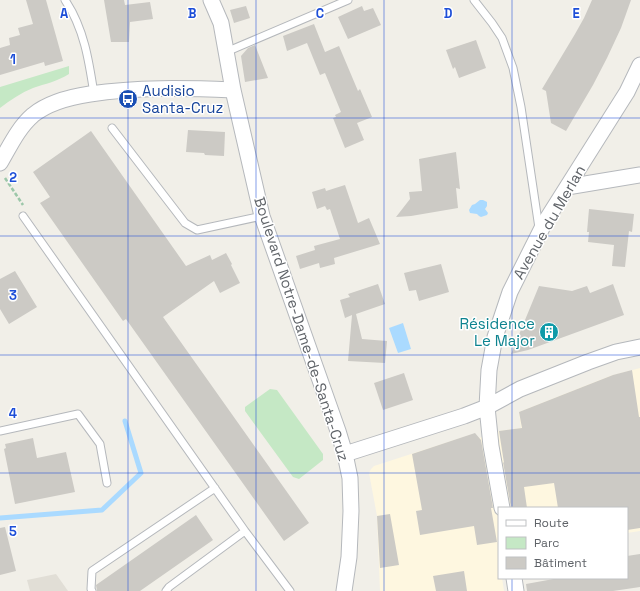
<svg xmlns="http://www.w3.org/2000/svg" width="640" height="591" viewBox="0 0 640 591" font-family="'Space Grotesk',sans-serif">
<rect width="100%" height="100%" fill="#f1efe8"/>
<!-- commercial -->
<path fill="#fef7e0" d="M 640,368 L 640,531 L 627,533 L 627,508 L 499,508 L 499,554 L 498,555 L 499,562 L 499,578 L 502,578 L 504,591 L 380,591 L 377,516 L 369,473 L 371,469 L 374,466 L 473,434 L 476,435 L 479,438 L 499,431 L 521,428 L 519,412 L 610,376 Z"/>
<!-- education -->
<path fill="#e1ded6" d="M 56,574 L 68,591 L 30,591 L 27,580 Z"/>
<!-- green -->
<path fill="#c5e8c5" d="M 69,66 L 69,74 C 58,81 45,84 33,88 C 21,93 10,100 0,108 L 0,87 Z
M 270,389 L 277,390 L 323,454 L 323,460 L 299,479 L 293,477 L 245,411 L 245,407 Z"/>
<!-- water -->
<path fill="#aadaff" d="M 480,200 L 483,200 L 487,202 L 487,206 L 485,209 L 488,213 L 487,215 L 481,217 L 479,216 L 477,214 L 470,213 L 469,210 L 472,205 L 475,204 Z
M 403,323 L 411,349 L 398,353 L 389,328 Z"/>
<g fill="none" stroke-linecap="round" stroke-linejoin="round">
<!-- stream -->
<path stroke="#aadaff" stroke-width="5" d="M 0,518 L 102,510 L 141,473 L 125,421"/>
</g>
<!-- building -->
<path fill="#cccac5" d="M 26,0 L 46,0 L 63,61 L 45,66 L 44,62 L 0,75 L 0,48 L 10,45 L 9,38 L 20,35 L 18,28 L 33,24 Z
M 104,0 L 124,0 L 125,5 L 150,2 L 153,19 L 130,22 L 129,42 L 111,42 Z
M 592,0 L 631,0 L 621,28 L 607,58 L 593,85 L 566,131 L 551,123 L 546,91 L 542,89 L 575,34 L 584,18 Z
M 246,6 L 250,18 L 234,23 L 230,10 Z
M 362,6 L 364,11 L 373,8 L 381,25 L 348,39 L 338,17 Z
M 314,24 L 325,52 L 339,46 L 358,91 L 360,89 L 372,117 L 357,123 L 364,140 L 345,148 L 333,118 L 336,117 L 335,115 L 341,112 L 325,73 L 320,75 L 307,43 L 287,51 L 283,36 Z
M 476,40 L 486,68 L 459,78 L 455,67 L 453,69 L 446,50 Z
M 255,45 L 268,78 L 245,82 L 241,56 L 248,48 Z
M 188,130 L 225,132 L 224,156 L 205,155 L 204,153 L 186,152 Z
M 91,131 L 186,266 L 210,255 L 212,260 L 226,253 L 232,264 L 231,265 L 240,283 L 220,293 L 214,281 L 163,317 L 309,523 L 284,541 L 126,319 L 123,321 L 40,203 L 50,197 L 33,172 Z
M 456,152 L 460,189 L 456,188 L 458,208 L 411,216 L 396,217 L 410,199 L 409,192 L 422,191 L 419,159 Z
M 345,185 L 358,223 L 369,218 L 380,244 L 334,258 L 335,264 L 320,268 L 319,263 L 300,269 L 296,256 L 315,250 L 314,246 L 340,239 L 330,209 L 327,210 L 325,206 L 317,209 L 312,192 L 325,188 L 326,191 Z
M 589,209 L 634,214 L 632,232 L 629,231 L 625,267 L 612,266 L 614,245 L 588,242 L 589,232 L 587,232 Z
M 441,264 L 449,292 L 419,301 L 416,290 L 409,291 L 404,273 Z
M 15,271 L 37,307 L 9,324 L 0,309 L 0,279 Z
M 378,284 L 385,304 L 356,314 L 362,339 L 387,341 L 385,363 L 348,361 L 352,315 L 345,318 L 340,300 L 350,297 L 348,294 Z
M 613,284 L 624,315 L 528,350 L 511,354 L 539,286 L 572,291 L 587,286 L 590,293 Z
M 632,370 L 639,417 L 640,417 L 640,528 L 627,530 L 627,508 L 558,508 L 554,483 L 524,487 L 527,508 L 511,508 L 503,462 L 504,463 L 499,431 L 522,428 L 519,412 L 613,375 Z
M 404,373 L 413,400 L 383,410 L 374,383 Z
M 475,433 L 481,440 L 493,508 L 491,508 L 497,542 L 477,545 L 474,526 L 420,535 L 416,511 L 422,510 L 412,454 Z
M 33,438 L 37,458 L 66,452 L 75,492 L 15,504 L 4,449 L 6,448 L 5,444 Z
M 390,514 L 399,565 L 380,568 L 377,516 Z
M 196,515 L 213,540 L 140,591 L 97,591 L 96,585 Z
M 5,527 L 16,571 L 0,575 L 0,528 Z
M 640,554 L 640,587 L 613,591 L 527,591 L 526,584 L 559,578 L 627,578 L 627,556 Z
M 464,571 L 467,591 L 436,591 L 433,576 Z"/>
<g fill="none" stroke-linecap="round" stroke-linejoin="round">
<defs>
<path id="service" d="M 65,0 C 84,28 89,61 94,94
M 474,0 L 492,23 L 502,38 L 513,68 L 521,107 L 539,228
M 226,52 L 348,0
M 112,128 L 185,223 L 197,230 L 262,216
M 23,216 L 245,531 L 290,591
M 0,431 L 78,414 L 100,444 L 107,483
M 92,591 L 91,589 L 92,571 L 215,488
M 166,591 L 169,587 L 245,531"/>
<path id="minor" d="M 211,0 L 221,23 L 233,90 L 262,216 L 338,431 L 345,454 L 350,478 L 351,511 L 349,557 L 344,591
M 0,163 C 10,146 18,128 33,115 C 49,102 70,97 90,94 C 137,87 185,88 233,90
M 567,187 L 640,175
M 345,454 L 464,416 L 487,407 L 520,389 L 588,362 L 616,352 L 640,347
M 502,508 L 491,446 L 487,407 L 489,370 L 495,337 L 510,292 L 545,222 L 627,92 L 640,65
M 514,578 L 516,591"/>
</defs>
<!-- service casing -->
<use href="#service" stroke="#b5b8bc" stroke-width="9"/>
<!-- minor casing -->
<use href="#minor" stroke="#b5b8bc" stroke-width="17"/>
<!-- path -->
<path stroke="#9cc7a9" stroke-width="2.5" stroke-dasharray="4 2" stroke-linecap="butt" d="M 5,178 L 23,205"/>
<!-- service -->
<use href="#service" stroke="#fff" stroke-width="7"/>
<!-- minor -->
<use href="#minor" stroke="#fff" stroke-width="15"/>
</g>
<!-- grid -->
<path fill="none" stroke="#1d4ed8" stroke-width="1" stroke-opacity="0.55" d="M 128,0 L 128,591M 256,0 L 256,591M 384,0 L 384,591M 512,0 L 512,508M 0,118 L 640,118M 0,236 L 640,236M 0,355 L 640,355M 0,473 L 640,473M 512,578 L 512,591"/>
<!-- icons -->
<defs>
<symbol id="bus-disc" viewBox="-11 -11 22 22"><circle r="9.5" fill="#1a4fb4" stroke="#fff"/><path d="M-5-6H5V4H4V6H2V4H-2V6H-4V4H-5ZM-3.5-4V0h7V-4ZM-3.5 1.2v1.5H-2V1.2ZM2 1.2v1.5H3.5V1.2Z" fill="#fff"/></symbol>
<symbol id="building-disc" viewBox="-11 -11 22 22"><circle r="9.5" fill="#0f9aa8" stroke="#fff"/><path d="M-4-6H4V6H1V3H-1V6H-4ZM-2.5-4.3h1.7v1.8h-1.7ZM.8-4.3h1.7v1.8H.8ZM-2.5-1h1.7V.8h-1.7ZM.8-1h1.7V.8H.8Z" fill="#fff"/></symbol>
</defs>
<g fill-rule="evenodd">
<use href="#bus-disc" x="117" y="88" width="22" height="22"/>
<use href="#building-disc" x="538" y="321" width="22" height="22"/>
</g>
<g text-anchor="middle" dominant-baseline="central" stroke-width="3" stroke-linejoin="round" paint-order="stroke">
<!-- transit labels -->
<g font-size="15" fill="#164399" stroke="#fff" text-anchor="start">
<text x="142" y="90">Audisio<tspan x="142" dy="17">Santa-Cruz</tspan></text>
</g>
<!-- street labels -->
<g font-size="15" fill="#5f6368" stroke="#fff">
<text transform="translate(549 222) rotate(-60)">Avenue du Merlan</text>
<text transform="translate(302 329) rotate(72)">Boulevard Notre-Dame-de-Santa-Cruz</text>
</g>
<!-- culture labels -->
<g font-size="15" fill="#0d838f" stroke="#fff" text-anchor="end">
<text x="535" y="323">Résidence<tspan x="535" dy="17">Le Major</tspan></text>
</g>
</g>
<g font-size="13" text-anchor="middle" font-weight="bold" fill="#1d4ed8" stroke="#fff" stroke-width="3" stroke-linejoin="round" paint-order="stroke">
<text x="64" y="18">A</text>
<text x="192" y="18">B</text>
<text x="320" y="18">C</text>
<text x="448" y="18">D</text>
<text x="576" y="18">E</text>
<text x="13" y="64">1</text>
<text x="13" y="182">2</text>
<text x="13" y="300">3</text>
<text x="13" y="418">4</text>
<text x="13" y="536">5</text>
</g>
<!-- legend -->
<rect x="498" y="507" width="130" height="72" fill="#ffffff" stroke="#bfc1c3"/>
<rect x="506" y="520" width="20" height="6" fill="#ffffff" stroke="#bfc1c3"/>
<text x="534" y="527" font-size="12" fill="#5f6368">Route</text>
<rect x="506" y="537" width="20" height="12" fill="#c5e8c5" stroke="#bfc1c3"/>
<text x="534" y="547" font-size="12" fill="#5f6368">Parc</text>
<rect x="506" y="557" width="20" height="12" fill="#cccac5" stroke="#bfc1c3"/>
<text x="534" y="567" font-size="12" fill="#5f6368">Bâtiment</text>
</svg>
